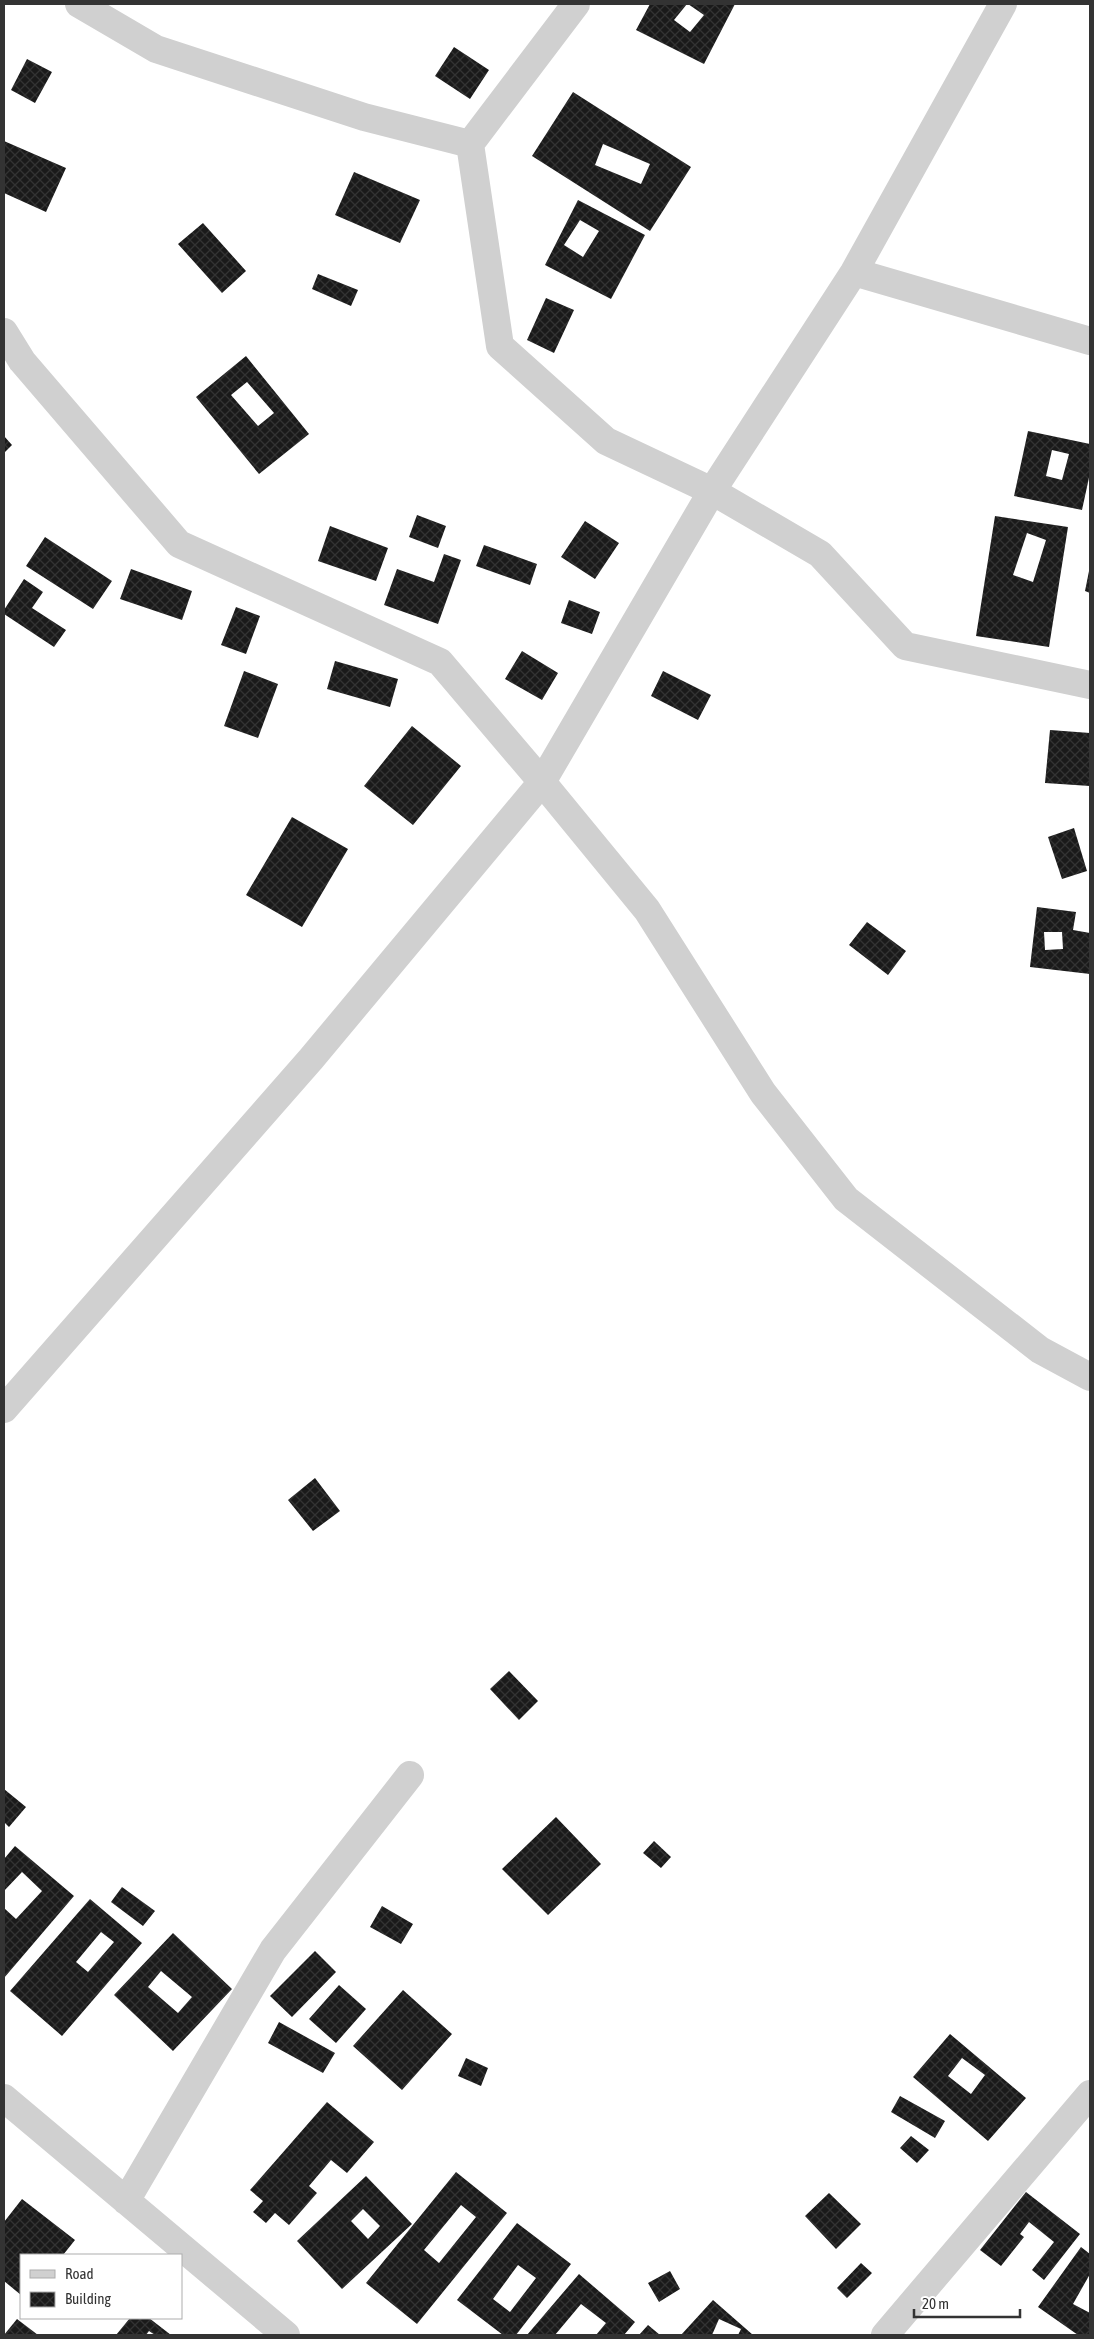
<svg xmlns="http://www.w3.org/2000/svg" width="1094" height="2339" viewBox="0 0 1094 2339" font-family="'Asap Condensed',sans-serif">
<defs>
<pattern id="building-cross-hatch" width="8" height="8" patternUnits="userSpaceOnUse" patternTransform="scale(1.25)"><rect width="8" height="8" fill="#1a1a1a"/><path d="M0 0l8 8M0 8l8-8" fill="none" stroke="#333"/></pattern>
</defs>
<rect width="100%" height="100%" fill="#fff"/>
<!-- building -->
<path fill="url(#building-cross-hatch)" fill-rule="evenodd" d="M 650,4 L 687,4 L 674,20 L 690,32 L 704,15 L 688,4 L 735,4 L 704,64 L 636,30 Z
M 454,47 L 489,70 L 470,99 L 435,76 Z
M 27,59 L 52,72 L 35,103 L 11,90 Z
M 573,92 L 691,167 L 650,231 L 532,156 ZM 603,144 L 650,164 L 641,184 L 595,165 Z
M 4,141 L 66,168 L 46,212 L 4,193 Z
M 354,172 L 420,200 L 400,243 L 335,215 Z
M 578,200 L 645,235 L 611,299 L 545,265 ZM 580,220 L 599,231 L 583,257 L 564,245 Z
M 203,223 L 246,271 L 222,293 L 178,244 Z
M 318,274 L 358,290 L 351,306 L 312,289 Z
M 546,298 L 574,310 L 554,353 L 527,340 Z
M 246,356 L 309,434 L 259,474 L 196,397 ZM 247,382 L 274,413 L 258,426 L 231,395 Z
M 1028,431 L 1090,444 L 1090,473 L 1082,510 L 1014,496 ZM 1052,450 L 1069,454 L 1062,480 L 1046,476 Z
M 4,436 L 12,445 L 4,453 Z
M 417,515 L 446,526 L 438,548 L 409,537 Z
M 995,516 L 1068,527 L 1049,647 L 976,636 ZM 1027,533 L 1046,540 L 1033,582 L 1013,575 Z
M 585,521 L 619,543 L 595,579 L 561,557 Z
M 330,526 L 388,548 L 376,581 L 318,561 Z
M 45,537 L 112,581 L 93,609 L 26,566 Z
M 484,545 L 537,564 L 530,585 L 476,566 Z
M 444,554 L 461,560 L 438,624 L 384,605 L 397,569 L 434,582 Z
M 131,569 L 192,591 L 182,620 L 120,599 Z
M 1089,571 L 1090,571 L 1090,593 L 1085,591 Z
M 24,579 L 43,592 L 32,608 L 66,630 L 54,647 L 4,614 L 4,610 Z
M 569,600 L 600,612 L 592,634 L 561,623 Z
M 236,607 L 260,616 L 246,654 L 221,645 Z
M 522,651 L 558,673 L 542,700 L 505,679 Z
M 335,661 L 398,679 L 390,707 L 327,689 Z
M 244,671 L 278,684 L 258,738 L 224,726 Z
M 663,671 L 711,695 L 698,720 L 651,696 Z
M 412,726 L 461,766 L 413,825 L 364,786 Z
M 1050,730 L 1090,733 L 1090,786 L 1045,783 Z
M 292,817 L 348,849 L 302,927 L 246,895 Z
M 1074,828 L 1087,871 L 1062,879 L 1048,837 Z
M 1037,907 L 1076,912 L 1073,930 L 1090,933 L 1090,974 L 1030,967 ZM 1044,932 L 1062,932 L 1063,949 L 1045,950 Z
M 867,922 L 906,951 L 888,975 L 849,945 Z
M 315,1478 L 340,1511 L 313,1531 L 288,1500 Z
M 509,1671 L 538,1701 L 519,1720 L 490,1689 Z
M 4,1789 L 26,1807 L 9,1827 L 4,1822 Z
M 556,1817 L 601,1864 L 548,1915 L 502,1869 Z
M 654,1841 L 671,1857 L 661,1868 L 643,1853 Z
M 15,1846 L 74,1896 L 4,1978 L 4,1908 L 16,1919 L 42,1891 L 22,1872 L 4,1891 L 4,1859 Z
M 122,1887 L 155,1911 L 143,1926 L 111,1902 Z
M 90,1899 L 142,1943 L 62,2036 L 10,1991 ZM 101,1932 L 114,1942 L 88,1972 L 76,1962 Z
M 382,1906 L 413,1924 L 401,1944 L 370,1927 Z
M 173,1933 L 232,1989 L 173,2051 L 114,1995 ZM 161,1971 L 192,1997 L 178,2013 L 148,1987 Z
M 315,1951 L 336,1972 L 292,2017 L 270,1996 Z
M 339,1985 L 366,2009 L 336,2043 L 309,2019 Z
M 403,1990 L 452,2034 L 402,2090 L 353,2046 Z
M 279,2022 L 335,2053 L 323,2073 L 268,2043 Z
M 950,2034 L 1026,2098 L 988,2141 L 913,2077 ZM 962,2058 L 985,2075 L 971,2094 L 948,2076 Z
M 466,2058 L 488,2068 L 481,2086 L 458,2076 Z
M 900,2096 L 945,2121 L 935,2138 L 891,2112 Z
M 327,2102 L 374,2142 L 347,2173 L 331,2160 L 309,2186 L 317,2193 L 289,2225 L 275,2213 L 266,2223 L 253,2212 L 263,2201 L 250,2190 Z
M 911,2136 L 929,2150 L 917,2163 L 900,2148 Z
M 456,2172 L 507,2213 L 417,2324 L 366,2283 ZM 461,2205 L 476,2217 L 439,2263 L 424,2250 Z
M 366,2176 L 412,2224 L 342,2289 L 297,2241 ZM 363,2209 L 380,2226 L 368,2239 L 351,2221 Z
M 1026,2192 L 1080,2234 L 1044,2280 L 1032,2270 L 1054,2242 L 1029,2222 L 1020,2234 L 1024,2237 L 1001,2266 L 980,2250 Z
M 829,2193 L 861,2224 L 836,2249 L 805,2216 Z
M 22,2199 L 75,2240 L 63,2255 L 21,2255 L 21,2295 L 4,2281 L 4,2222 Z
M 517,2223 L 571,2264 L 516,2335 L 503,2335 L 457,2300 ZM 518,2265 L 536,2278 L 510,2312 L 493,2299 Z
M 1081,2247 L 1090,2254 L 1090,2274 L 1073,2304 L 1090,2313 L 1090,2335 L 1078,2335 L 1038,2307 Z
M 861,2263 L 872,2273 L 847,2298 L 837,2288 Z
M 670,2271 L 680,2289 L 659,2302 L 648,2283 Z
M 579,2274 L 635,2322 L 624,2335 L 596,2335 L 606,2323 L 581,2304 L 555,2335 L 527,2335 Z
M 713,2300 L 753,2335 L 738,2335 L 741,2329 L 719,2319 L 712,2335 L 681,2335 Z
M 130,2318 L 149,2318 L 171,2335 L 155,2335 L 149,2331 L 146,2335 L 116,2335 Z
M 17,2319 L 38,2335 L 4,2335 Z
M 648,2325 L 660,2335 L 639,2335 Z"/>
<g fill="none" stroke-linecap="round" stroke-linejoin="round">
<!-- street -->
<path stroke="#d0d0d0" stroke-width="28" d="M 1003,4 L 854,272 L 712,491 L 820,554 L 905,646 L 1090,685
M 470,144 L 576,4
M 854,272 L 1090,341
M 4,332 L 22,361 L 179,544 L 440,662 L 542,782 L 647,910 L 763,1093 L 846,1199 L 1040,1350 L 1090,1377
M 4,1409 L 311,1059 L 542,782 L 712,491 L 606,441 L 500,346 L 470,144 L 364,117 L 156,49 L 79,4
M 4,2098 L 286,2335
M 126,2201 L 273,1950 L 410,1775
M 885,2335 L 1090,2094"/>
</g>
<!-- border -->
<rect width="1094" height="2339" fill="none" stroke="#333333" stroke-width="10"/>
<!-- legend -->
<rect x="20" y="2254" width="162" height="65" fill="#ffffff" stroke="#adadad"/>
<rect x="30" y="2270" width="25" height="8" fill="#d0d0d0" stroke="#adadad"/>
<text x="65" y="2279" font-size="15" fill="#333333">Road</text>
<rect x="30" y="2292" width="25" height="15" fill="url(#building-cross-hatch)" stroke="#adadad"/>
<text x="65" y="2304" font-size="15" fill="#333333">Building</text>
<!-- scale -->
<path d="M914 2309v8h106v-8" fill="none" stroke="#333333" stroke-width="2.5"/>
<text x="922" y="2309" font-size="15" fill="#333333" stroke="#ffffff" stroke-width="4" paint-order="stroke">20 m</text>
</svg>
